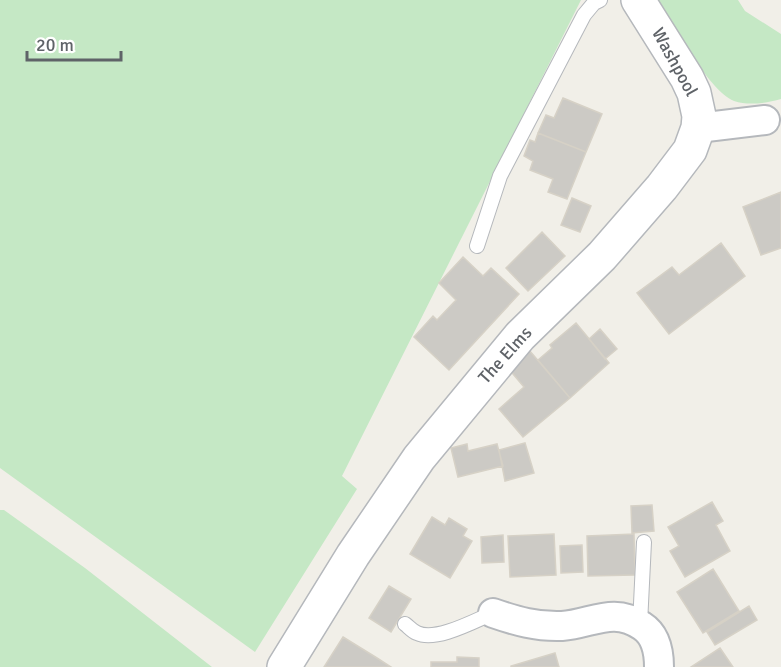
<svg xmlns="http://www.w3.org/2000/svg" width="781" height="667" viewBox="0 0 781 667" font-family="Signika,sans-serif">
<rect width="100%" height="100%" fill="#f1efe8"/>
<!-- green -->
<path fill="#c5e8c5" d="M 0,0 L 581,0 L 342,476 L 357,489 L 255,652 L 0,468 Z
M 658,0 L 738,0 L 745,11 L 781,34 L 781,99 C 766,103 749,106 734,101 C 708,90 674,25 658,0 Z
M 0,510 L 4,510 L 85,568 L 212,667 L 0,667 Z"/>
<!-- building -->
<path fill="#cccac5" stroke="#d6d1c6" stroke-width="1.5" d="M 563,98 L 602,114 L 586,152 L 538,133 L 546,115 L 554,118 Z
M 538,133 L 586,152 L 567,199 L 548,192 L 553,179 L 530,170 L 533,161 L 524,156 L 530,140 L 535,142 Z
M 781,192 L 781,248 L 761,255 L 743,207 Z
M 572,198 L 591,206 L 580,232 L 561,225 Z
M 542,232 L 565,256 L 528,291 L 506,268 Z
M 721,243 L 745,276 L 669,334 L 637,293 L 672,267 L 679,275 Z
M 463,257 L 483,276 L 491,268 L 519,294 L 449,370 L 414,337 L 433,316 L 437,320 L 456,300 L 439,283 Z
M 576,323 L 609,363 L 570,398 L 538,360 L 552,348 L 550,345 Z
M 600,329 L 617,349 L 605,359 L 589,339 Z
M 529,350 L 570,398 L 523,437 L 499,409 L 524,387 L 508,368 Z
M 525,443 L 534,473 L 505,481 L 499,450 Z
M 467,444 L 468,451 L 497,444 L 503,466 L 458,477 L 451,448 Z
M 712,502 L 723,521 L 716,525 L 730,551 L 685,577 L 670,551 L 679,546 L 668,527 Z
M 652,505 L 654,531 L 632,533 L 631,506 Z
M 432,517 L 445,525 L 449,518 L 467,529 L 463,536 L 472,541 L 450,578 L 410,554 Z
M 554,534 L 556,575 L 510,577 L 508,536 Z
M 634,534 L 635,575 L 588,576 L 587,536 Z
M 503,535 L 504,562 L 482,563 L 481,537 Z
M 582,545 L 583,572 L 561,573 L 560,546 Z
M 713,569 L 739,611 L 703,633 L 677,592 Z
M 389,586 L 411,599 L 391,632 L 369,618 Z
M 749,606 L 757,620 L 715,645 L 707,632 Z
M 343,637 L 377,658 L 391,667 L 324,667 Z
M 720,648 L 733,667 L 691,667 Z
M 555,653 L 559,667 L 511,667 L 511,666 Z
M 457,657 L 479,658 L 479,667 L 431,667 L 431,662 L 457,662 Z"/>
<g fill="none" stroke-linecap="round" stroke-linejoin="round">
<defs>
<path id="service" d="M 477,246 L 500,176 L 584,15 L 594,3 L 600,0
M 405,624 C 409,627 412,631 417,633 C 436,642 474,621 493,613
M 640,624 L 644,542"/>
<path id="minor" d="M 698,128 L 765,120
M 493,613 C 516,621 537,627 562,626 C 592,624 613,606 642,626 C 656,635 659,651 659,667"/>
<path id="tertiary" d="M 284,667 L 353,555 L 419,458 L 520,336 L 602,256 L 662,187 L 690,150 L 698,128 L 699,116 L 694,93 L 687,78 L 638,0"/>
</defs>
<!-- service casing -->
<use href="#service" stroke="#b5b8bc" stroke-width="16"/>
<!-- minor casing -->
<use href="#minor" stroke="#b5b8bc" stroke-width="32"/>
<!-- tertiary casing -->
<use href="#tertiary" stroke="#b5b8bc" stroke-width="36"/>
<!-- service -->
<use href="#service" stroke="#fff" stroke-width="14"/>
<!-- minor -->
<use href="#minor" stroke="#fff" stroke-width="28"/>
<!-- tertiary -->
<use href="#tertiary" stroke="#fff" stroke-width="33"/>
</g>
<g text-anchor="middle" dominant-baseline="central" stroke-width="5" stroke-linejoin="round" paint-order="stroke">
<!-- street labels -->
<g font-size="18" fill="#5f6368" stroke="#fff">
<text transform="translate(675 62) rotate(61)">Washpool</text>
<text transform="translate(505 355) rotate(-48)">The Elms</text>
</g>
</g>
<!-- scale -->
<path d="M27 51v9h94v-9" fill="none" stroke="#5f6368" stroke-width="3"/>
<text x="36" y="51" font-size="18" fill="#5f6368" stroke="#ffffff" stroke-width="4.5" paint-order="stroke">20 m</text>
</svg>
